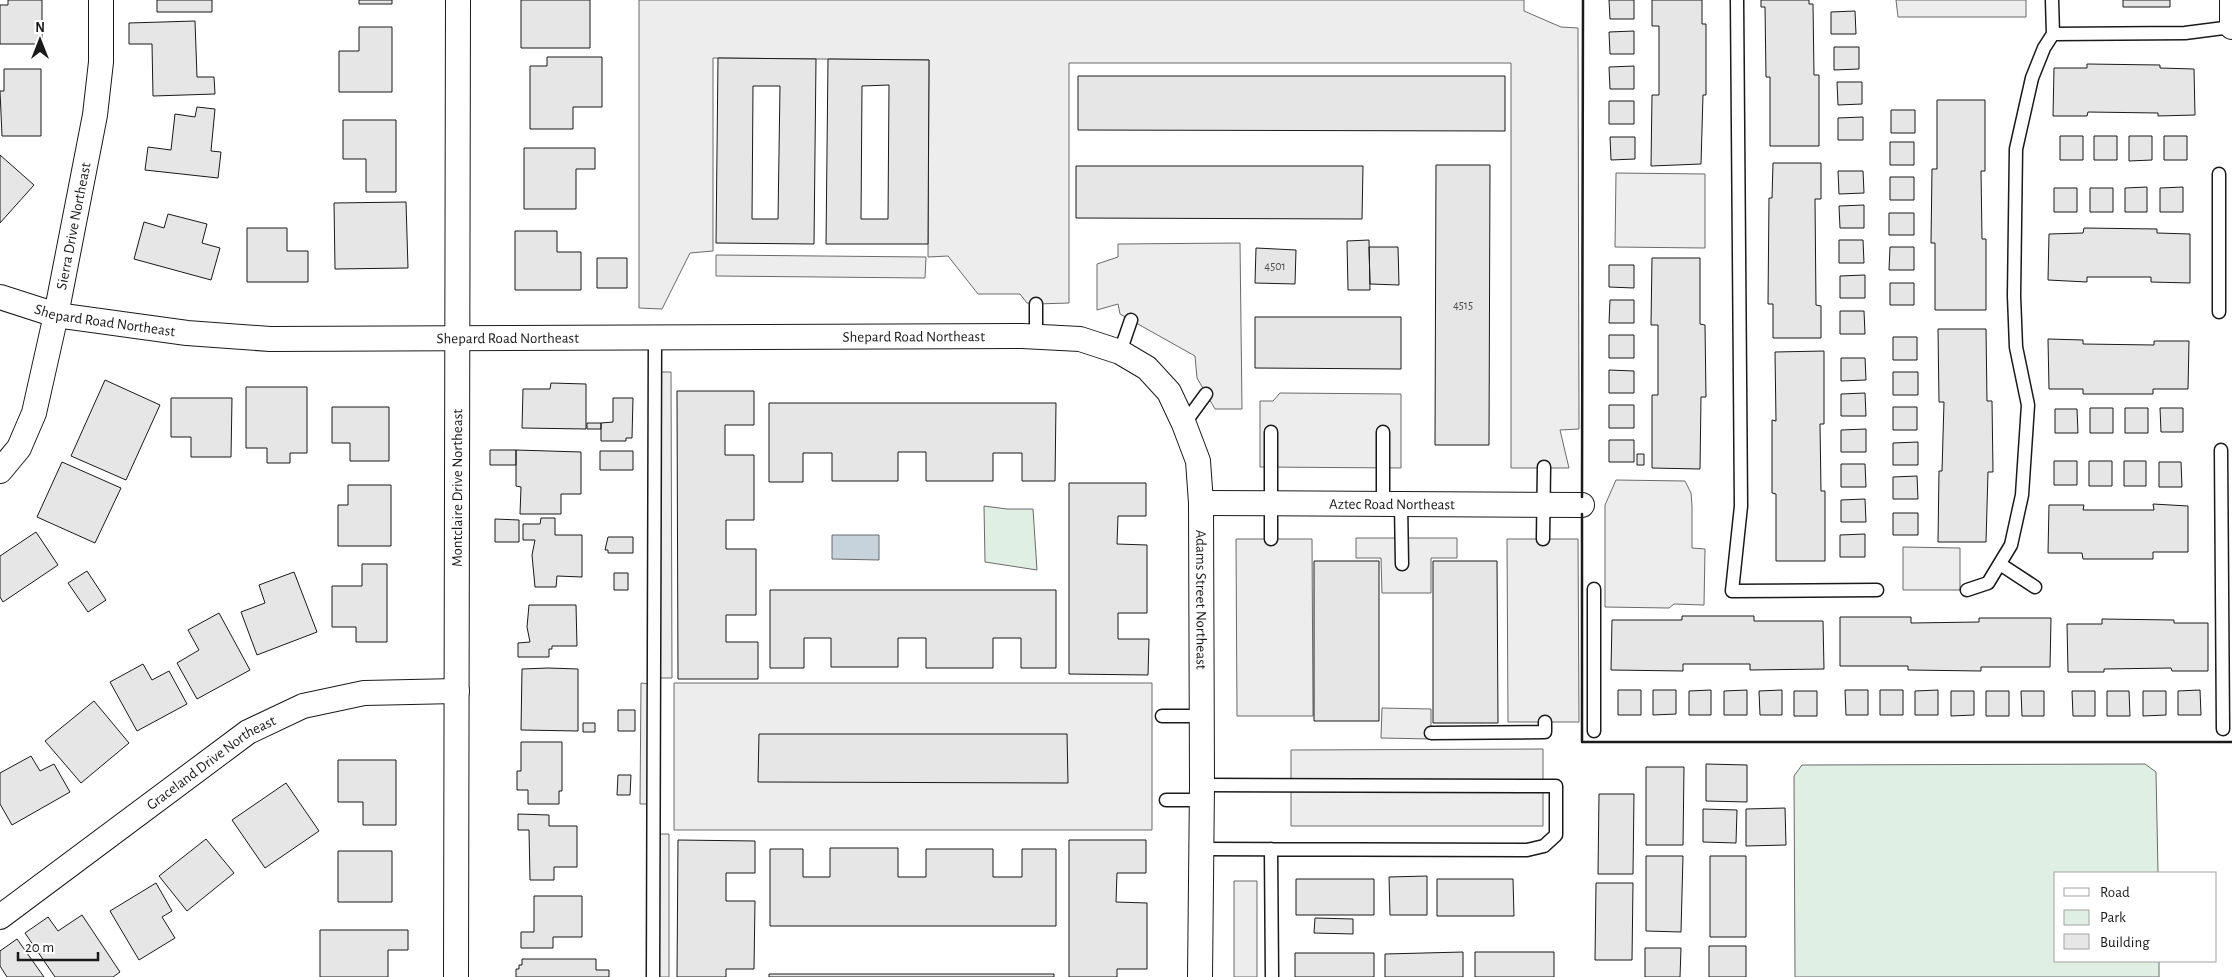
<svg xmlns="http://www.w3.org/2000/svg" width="2232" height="977" viewBox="0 0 2232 977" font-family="'Alegreya Sans',sans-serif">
<rect width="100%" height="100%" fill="#fff"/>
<!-- green -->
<path fill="#e0efe3" stroke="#6a6a6a" d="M 984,506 L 1007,509 L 1033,509 L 1037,570 L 985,562 Z
M 2145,764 L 2156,772 L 2158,873 L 2056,873 L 2056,961 L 2159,961 L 2159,977 L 1795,977 L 1794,776 L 1802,765 Z"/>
<!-- parking -->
<path fill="#ededed" stroke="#6a6a6a" d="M 639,0 L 1524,0 L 1524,11 L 1561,27 L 1578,28 L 1579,429 L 1560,430 L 1569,468 L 1511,468 L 1511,63 L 1069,63 L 1069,303 L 1036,304 L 1027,303 L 1020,294 L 978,294 L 948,256 L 928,257 L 929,60 L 713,58 L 713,251 L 690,253 L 662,309 L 639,308 Z
M 1896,0 L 2026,0 L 2026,17 L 1898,17 Z
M 1616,173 L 1705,174 L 1705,248 L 1615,247 Z
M 1240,243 L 1242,409 L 1215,409 L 1197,378 L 1195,356 L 1120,314 L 1118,304 L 1097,310 L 1097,264 L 1118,257 L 1118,244 Z
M 716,255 L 926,257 L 925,278 L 716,276 Z
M 659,372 L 671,372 L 672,678 L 660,678 Z
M 1280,393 L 1401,394 L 1401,468 L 1260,467 L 1260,401 L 1273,401 Z
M 1616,480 L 1685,481 L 1691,493 L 1692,506 L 1692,548 L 1705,549 L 1704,605 L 1674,604 L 1669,608 L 1605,607 L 1605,505 Z
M 1356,538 L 1457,538 L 1457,558 L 1431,558 L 1431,593 L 1382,593 L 1381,558 L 1356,558 Z
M 1236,539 L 1312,539 L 1313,716 L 1237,716 Z
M 1507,539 L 1578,539 L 1579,722 L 1508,722 Z
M 1903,547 L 1960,548 L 1960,590 L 1903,590 Z
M 641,683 L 650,684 L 648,804 L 640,804 Z
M 674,683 L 1152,683 L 1152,830 L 674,830 Z
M 1382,708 L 1431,709 L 1431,739 L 1381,738 Z
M 1543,749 L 1543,826 L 1291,826 L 1291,750 Z
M 658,834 L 669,834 L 669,977 L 658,977 Z
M 1234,881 L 1257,881 L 1257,977 L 1234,977 Z"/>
<!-- water -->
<path fill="#c6d2dc" stroke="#6a6a6a" d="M 832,535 L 879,535 L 879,560 L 832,559 Z"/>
<!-- building -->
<path fill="#e6e6e6" stroke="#1a1a1a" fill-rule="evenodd" d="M 8,0 L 42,0 L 42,44 L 0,44 L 0,5 L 8,5 Z
M 157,0 L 212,0 L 212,12 L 157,12 Z
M 359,0 L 392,0 L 392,4 L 359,4 Z
M 521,0 L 590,0 L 590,48 L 521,48 Z
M 1609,0 L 1634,0 L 1634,19 L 1610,19 Z
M 1652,0 L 1702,0 L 1702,24 L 1706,24 L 1706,95 L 1703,95 L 1701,164 L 1651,166 L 1652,95 L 1659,95 L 1659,26 L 1652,26 Z
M 1761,0 L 1809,0 L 1809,4 L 1813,4 L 1814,75 L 1819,75 L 1819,146 L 1770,146 L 1770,77 L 1766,77 L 1765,7 L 1761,7 Z
M 2123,0 L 2170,0 L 2170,7 L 2123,7 Z
M 1855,11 L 1856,34 L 1831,34 L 1831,12 Z
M 195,21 L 197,77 L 214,77 L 215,94 L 153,96 L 152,44 L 129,44 L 129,23 Z
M 359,27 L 392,27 L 392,92 L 339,92 L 339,51 L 359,51 Z
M 1634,31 L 1634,54 L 1610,54 L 1609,32 Z
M 1834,47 L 1859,47 L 1859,69 L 1834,70 Z
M 547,57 L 602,57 L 602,107 L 573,107 L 573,129 L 530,129 L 530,66 L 547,66 Z
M 718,58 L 816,59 L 814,244 L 716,243 ZM 753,86 L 780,86 L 778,219 L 752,219 Z
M 828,59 L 929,60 L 928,244 L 826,244 ZM 889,85 L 888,219 L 861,219 L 862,86 Z
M 2087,64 L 2160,65 L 2160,68 L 2194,69 L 2195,115 L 2158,116 L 2158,113 L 2088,112 L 2087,116 L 2053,116 L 2054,68 L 2087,68 Z
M 1634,66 L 1634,89 L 1610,89 L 1609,67 Z
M 4,69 L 41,69 L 41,136 L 2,136 L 0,91 L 4,91 Z
M 1078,76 L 1505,76 L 1505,131 L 1078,130 Z
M 1837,82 L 1862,82 L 1862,104 L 1838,105 Z
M 1937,100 L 1985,100 L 1985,171 L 1981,171 L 1982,239 L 1986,239 L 1986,310 L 1935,310 L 1935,243 L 1931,243 L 1932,169 L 1937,169 Z
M 1609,101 L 1634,101 L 1634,124 L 1609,124 Z
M 197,107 L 215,109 L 211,151 L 221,152 L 218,178 L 145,170 L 148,147 L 171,150 L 175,114 L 195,117 Z
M 1891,110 L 1915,110 L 1915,133 L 1891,133 Z
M 1863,117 L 1863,140 L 1838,140 L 1838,118 Z
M 343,120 L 396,120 L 396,192 L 366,192 L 366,159 L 343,159 Z
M 2060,136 L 2083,136 L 2083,160 L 2060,160 Z
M 2094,136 L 2117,136 L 2117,160 L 2094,160 Z
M 2129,136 L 2152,136 L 2152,160 L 2129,161 Z
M 2164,136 L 2187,136 L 2187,160 L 2164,160 Z
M 1610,137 L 1635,137 L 1635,159 L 1611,160 Z
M 1890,142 L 1914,142 L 1914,165 L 1890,165 Z
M 524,148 L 595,148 L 595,169 L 576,169 L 576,209 L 524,209 Z
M 0,155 L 34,185 L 0,223 Z
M 1773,163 L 1821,163 L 1821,199 L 1815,199 L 1816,305 L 1821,306 L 1821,338 L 1773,338 L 1773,304 L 1768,304 L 1769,198 L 1772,198 Z
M 1436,165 L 1490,165 L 1489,445 L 1435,445 Z
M 1076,166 L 1363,166 L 1362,219 L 1076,218 Z
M 1838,171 L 1863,171 L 1864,193 L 1839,194 Z
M 1890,177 L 1914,177 L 1914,200 L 1890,200 Z
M 2147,187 L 2147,212 L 2125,212 L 2125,188 Z
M 2183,187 L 2183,212 L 2160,212 L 2160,188 Z
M 2054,188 L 2077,188 L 2077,212 L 2054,212 Z
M 2090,188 L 2113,188 L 2113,212 L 2090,212 Z
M 406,202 L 408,268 L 335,269 L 334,203 Z
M 1864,205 L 1864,228 L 1840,228 L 1839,206 Z
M 1889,213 L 1914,213 L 1914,235 L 1889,235 Z
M 168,214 L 207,224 L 202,243 L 220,248 L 211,280 L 134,259 L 144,222 L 164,228 Z
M 247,228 L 287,228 L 287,251 L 308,251 L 308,282 L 247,282 Z
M 2084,228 L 2157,229 L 2157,233 L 2190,234 L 2190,283 L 2151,282 L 2151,277 L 2087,277 L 2087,282 L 2048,280 L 2049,234 L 2083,233 Z
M 515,231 L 557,231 L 557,252 L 581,252 L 581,290 L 515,290 Z
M 1369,240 L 1370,290 L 1348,290 L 1347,241 Z
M 1839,240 L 1863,240 L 1864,263 L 1839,263 Z
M 1369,247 L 1398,247 L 1399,285 L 1370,284 Z
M 1890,247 L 1914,247 L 1914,270 L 1889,270 Z
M 1256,248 L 1296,250 L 1295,284 L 1255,283 Z
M 597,258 L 627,258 L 627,288 L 597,288 Z
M 1652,258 L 1700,258 L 1700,324 L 1705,325 L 1706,397 L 1701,397 L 1700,469 L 1652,468 L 1652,395 L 1658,395 L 1658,325 L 1651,325 Z
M 1609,265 L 1634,265 L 1634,288 L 1609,287 Z
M 1865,275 L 1865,298 L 1840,298 L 1840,276 Z
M 1890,283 L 1914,283 L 1914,305 L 1890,305 Z
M 1610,300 L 1634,300 L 1634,323 L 1609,323 Z
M 1840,311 L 1864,311 L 1865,334 L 1840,334 Z
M 1255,317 L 1401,317 L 1401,369 L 1255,368 Z
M 1938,329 L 1986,329 L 1987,401 L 1992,401 L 1993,472 L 1988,472 L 1986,542 L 1938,542 L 1939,471 L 1942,471 L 1944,402 L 1939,402 Z
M 1609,335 L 1634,335 L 1634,358 L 1609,358 Z
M 1893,337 L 1917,337 L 1917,360 L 1893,360 Z
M 2048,339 L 2083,340 L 2083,344 L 2154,345 L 2154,341 L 2189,341 L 2188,389 L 2153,389 L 2153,394 L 2083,394 L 2083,389 L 2049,389 Z
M 1824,351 L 1824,424 L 1820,424 L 1821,491 L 1825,491 L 1825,561 L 1776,561 L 1776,494 L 1772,493 L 1772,420 L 1776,421 L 1775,352 Z
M 1841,358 L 1865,358 L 1866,380 L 1841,381 Z
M 1609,370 L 1634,371 L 1634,393 L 1609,393 Z
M 1893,372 L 1918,372 L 1918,395 L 1893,395 Z
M 105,380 L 160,405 L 126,480 L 71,456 Z
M 551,383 L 586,384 L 586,429 L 522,428 L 523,389 L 550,389 Z
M 246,387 L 307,387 L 307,453 L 290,453 L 290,463 L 267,463 L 267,448 L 246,448 Z
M 677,391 L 754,391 L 754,425 L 725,425 L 725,455 L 754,455 L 754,520 L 726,520 L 726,549 L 756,549 L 756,615 L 726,615 L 726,642 L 758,642 L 758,679 L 678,679 Z
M 1865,393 L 1866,416 L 1841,416 L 1841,394 Z
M 171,398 L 232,398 L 231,457 L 191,457 L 191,437 L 171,437 Z
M 613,398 L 633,398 L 632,438 L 626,438 L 626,441 L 601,441 L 601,423 L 613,422 Z
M 769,403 L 1056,403 L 1055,481 L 1022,481 L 1022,453 L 993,453 L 993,481 L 926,481 L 926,452 L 898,452 L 898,481 L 832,481 L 832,453 L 803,453 L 803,482 L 769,482 Z
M 1609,405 L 1634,405 L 1634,428 L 1609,428 Z
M 332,407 L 389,407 L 389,461 L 350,461 L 350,443 L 332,443 Z
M 1893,407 L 1917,407 L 1917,430 L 1893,430 Z
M 2090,408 L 2113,408 L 2113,433 L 2090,433 Z
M 2125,408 L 2148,408 L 2148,433 L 2125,433 Z
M 2160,408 L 2183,408 L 2183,432 L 2161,432 Z
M 2055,409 L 2077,409 L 2078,433 L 2055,433 Z
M 587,423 L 601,423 L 601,429 L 587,429 Z
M 1866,429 L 1866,452 L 1841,452 L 1841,430 Z
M 1609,440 L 1634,440 L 1634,462 L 1609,462 Z
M 1918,442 L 1918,465 L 1893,465 L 1893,443 Z
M 490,450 L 516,450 L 516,465 L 490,465 Z
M 516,450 L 581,452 L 581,494 L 561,494 L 561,514 L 520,514 L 521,487 L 516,486 Z
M 600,451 L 633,451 L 633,470 L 600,470 Z
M 1637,454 L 1644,454 L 1644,465 L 1637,465 Z
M 2054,461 L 2077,461 L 2077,485 L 2054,485 Z
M 2089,461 L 2112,461 L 2112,486 L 2089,486 Z
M 2124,461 L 2146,461 L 2146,486 L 2124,486 Z
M 62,462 L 121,488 L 95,543 L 37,517 Z
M 2159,462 L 2181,462 L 2182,487 L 2159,487 Z
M 1841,464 L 1865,464 L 1866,487 L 1841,487 Z
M 1917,476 L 1918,499 L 1893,499 L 1893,477 Z
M 1069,483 L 1146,483 L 1146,516 L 1118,516 L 1117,544 L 1147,545 L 1147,613 L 1118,613 L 1118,639 L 1149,639 L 1148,675 L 1069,674 Z
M 348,485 L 391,485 L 391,546 L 338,546 L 338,505 L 348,505 Z
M 1865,499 L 1866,522 L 1841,522 L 1841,500 Z
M 2153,504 L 2188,506 L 2188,552 L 2153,552 L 2153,559 L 2083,559 L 2082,553 L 2048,553 L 2049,505 L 2084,505 L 2083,510 L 2154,510 Z
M 1893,513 L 1918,513 L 1918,535 L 1893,535 Z
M 541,518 L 555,518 L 555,535 L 582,535 L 582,577 L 557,576 L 556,587 L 535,587 L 532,555 L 535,540 L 523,540 L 523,524 L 540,524 Z
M 495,519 L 519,520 L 519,542 L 495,542 Z
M 36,532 L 58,565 L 3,602 L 0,597 L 0,556 Z
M 1865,534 L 1865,557 L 1840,557 L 1840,535 Z
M 608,537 L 633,537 L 633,553 L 608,553 L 608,550 L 605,550 Z
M 1314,561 L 1379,561 L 1379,721 L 1314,721 Z
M 1433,561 L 1497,561 L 1498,723 L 1433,723 Z
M 362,564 L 387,564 L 387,642 L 356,642 L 356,627 L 332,627 L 332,586 L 362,586 Z
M 87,571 L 106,600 L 88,612 L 68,583 Z
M 294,572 L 317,632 L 257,655 L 241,612 L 265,603 L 259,585 Z
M 614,573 L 628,573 L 628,590 L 614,590 Z
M 770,590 L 1056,590 L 1056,668 L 1021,668 L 1021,638 L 993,638 L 993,668 L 926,668 L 926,638 L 898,638 L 898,667 L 831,667 L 831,638 L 804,638 L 804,668 L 770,668 Z
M 529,605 L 576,605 L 577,646 L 552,646 L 552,649 L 549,649 L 549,657 L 518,657 L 518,643 L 530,642 L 527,627 Z
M 219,613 L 250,670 L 197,699 L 177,663 L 199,650 L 188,630 Z
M 1682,616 L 1754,616 L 1754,621 L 1823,621 L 1824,669 L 1750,670 L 1750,664 L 1683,664 L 1683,671 L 1611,670 L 1612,620 L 1682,620 Z
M 1840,617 L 1911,617 L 1911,623 L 1979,622 L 1979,618 L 2051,618 L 2050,667 L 1981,667 L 1981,671 L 1908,670 L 1908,666 L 1840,666 Z
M 2102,619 L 2174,620 L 2174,623 L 2208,623 L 2208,671 L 2172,671 L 2171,668 L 2104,669 L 2104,672 L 2068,672 L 2067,624 L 2102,624 Z
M 143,664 L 152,680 L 169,671 L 187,704 L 137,731 L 110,682 Z
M 548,668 L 578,669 L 578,731 L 521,730 L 522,669 Z
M 1618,690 L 1641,690 L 1641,715 L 1618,715 Z
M 1653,690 L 1676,690 L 1676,714 L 1653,715 Z
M 1711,690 L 1711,715 L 1689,715 L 1689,691 Z
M 1747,690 L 1747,715 L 1724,715 L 1724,691 Z
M 1782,690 L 1782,715 L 1760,715 L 1759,691 Z
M 1845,690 L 1868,690 L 1868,715 L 1846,715 Z
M 1880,690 L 1903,690 L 1903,715 L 1880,715 Z
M 1938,690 L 1938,715 L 1915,715 L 1915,691 Z
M 2200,690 L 2201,715 L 2178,715 L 2178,691 Z
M 1794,691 L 1817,691 L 1817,716 L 1794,716 Z
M 1951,691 L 1974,691 L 1974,715 L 1951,716 Z
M 1986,691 L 2009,691 L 2009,716 L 1986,716 Z
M 2021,691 L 2044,691 L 2044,716 L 2022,716 Z
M 2072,691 L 2095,691 L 2095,716 L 2073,716 Z
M 2107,691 L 2129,691 L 2130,716 L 2107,716 Z
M 2143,691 L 2166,691 L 2166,715 L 2143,716 Z
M 94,701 L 129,743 L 81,783 L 45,741 Z
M 618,710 L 635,710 L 635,731 L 618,731 Z
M 583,723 L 595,723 L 595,732 L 583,732 Z
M 759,734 L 1067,734 L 1068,783 L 758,782 Z
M 521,742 L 562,742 L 562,791 L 559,791 L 559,804 L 528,804 L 528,790 L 517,790 L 517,771 L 521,771 Z
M 31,756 L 40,771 L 54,764 L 70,792 L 12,825 L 0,804 L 0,773 Z
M 338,760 L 396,760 L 396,825 L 363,825 L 363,802 L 338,802 Z
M 1706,764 L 1747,765 L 1747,802 L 1706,801 Z
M 1646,767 L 1684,767 L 1683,845 L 1646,845 Z
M 618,775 L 631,775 L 630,795 L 617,795 Z
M 286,783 L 319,831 L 265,868 L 232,820 Z
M 1599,794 L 1634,794 L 1633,874 L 1598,874 Z
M 1785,808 L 1786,845 L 1746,846 L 1746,809 Z
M 1703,809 L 1737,810 L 1736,843 L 1703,842 Z
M 518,814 L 549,815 L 549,826 L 577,826 L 577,867 L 554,867 L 554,880 L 530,880 L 529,830 L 518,830 Z
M 206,839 L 234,873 L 187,911 L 159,876 Z
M 678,840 L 755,841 L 755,873 L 726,873 L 726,901 L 755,901 L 754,969 L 726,969 L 726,977 L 677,977 Z
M 1069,840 L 1146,840 L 1146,873 L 1117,873 L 1116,902 L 1147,903 L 1147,969 L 1117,969 L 1117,977 L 1069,977 Z
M 830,848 L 898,848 L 898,877 L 926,877 L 926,849 L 993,849 L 993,877 L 1022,877 L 1022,849 L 1056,849 L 1056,926 L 770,926 L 770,849 L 803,849 L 803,877 L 830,877 Z
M 338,851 L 392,851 L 392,902 L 338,902 Z
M 1646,856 L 1683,856 L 1681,932 L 1646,931 Z
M 1710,856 L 1746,856 L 1746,937 L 1710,937 Z
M 1427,876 L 1427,915 L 1390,915 L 1389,877 Z
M 1296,879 L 1374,879 L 1374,915 L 1296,915 Z
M 1437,879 L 1513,879 L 1514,916 L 1437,916 Z
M 156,883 L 172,911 L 162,917 L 175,938 L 139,960 L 110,911 Z
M 1596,883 L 1633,883 L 1632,960 L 1595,960 Z
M 534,896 L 582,896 L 582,937 L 553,937 L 553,948 L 521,948 L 521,932 L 534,932 Z
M 82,915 L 120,972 L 113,977 L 55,977 L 25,933 L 48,917 L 58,931 Z
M 1315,918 L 1353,919 L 1353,934 L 1314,933 Z
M 320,930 L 408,930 L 408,950 L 388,950 L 388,977 L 320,977 Z
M 17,939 L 44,977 L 7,977 L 0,966 L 0,951 Z
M 1709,946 L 1746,946 L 1746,977 L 1709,977 Z
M 1645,948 L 1681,948 L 1680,977 L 1645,977 Z
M 1463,952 L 1463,977 L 1385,977 L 1385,954 Z
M 1475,952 L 1554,952 L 1554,977 L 1475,977 Z
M 1295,953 L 1374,953 L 1374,977 L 1295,977 Z
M 522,959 L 596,959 L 596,970 L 609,970 L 609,977 L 516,977 L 516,969 L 519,969 L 519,965 L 522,965 Z
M 769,974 L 1054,974 L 1054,977 L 769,977 Z"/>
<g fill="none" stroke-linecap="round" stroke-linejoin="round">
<defs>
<path id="lane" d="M 1737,0 L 1741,506 L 1732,591 L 1877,590
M 2052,0 L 2053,34
M 2219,174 L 2219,312
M 1036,304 L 1036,337
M 1120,352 L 1131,320
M 1184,424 L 1206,394
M 1271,432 L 1271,539
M 1383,432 L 1383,504
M 2221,450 L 2223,729
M 1401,504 L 1402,564
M 1543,539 L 1544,467
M 2000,564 L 2035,587
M 1594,589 L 1594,731
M 1967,590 L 1988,583 L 2011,545 L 2022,495 L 2028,405 L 2016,347 L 2014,296 L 2016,149 L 2032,78 L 2044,48 L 2053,34 L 2185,33 L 2232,27
M 1162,716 L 1201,716
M 1431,733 L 1545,732 L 1545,722
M 1166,800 L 1201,800
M 1201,849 L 1527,850 L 1544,846 L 1556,835 L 1556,786 L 1202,785
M 1271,849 L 1272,977
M 653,977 L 655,338"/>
<g id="street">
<path d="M 2232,0 L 2232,27"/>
<path id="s1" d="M 0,297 L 56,315 L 187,333 L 270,339 L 1022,336 L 1080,339 L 1120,352 L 1147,368 L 1169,392 L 1184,424 L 1198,461 L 1201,503 L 1202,785 L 1200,977"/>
<path id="s2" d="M 0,471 L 19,448 L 34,413 L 56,315 L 95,115 L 101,62 L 101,0"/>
<path id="s3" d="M 1201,503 L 1582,505"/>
<path id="s4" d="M 0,917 L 248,732 L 303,706 L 364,693 L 457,691"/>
<path id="s5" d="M 456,977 L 458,0"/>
</g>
</defs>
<!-- lane casing -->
<use href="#lane" stroke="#1a1a1a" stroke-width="15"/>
<!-- street casing -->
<use href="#street" stroke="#1a1a1a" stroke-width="26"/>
<!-- lane -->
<use href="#lane" stroke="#fff" stroke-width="12"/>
<!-- street -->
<use href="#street" stroke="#fff" stroke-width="24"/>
<!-- wall -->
<path stroke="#1a1a1a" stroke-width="2.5" d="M 1582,497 L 1583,0
M 1582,514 L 1582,742 L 2232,742"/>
</g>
<g text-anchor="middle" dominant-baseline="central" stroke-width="4" stroke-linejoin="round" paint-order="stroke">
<!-- number labels -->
<g font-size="12" fill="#4d4d4d">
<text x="1275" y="266">4501</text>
<text x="1463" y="305">4515</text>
</g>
<!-- street labels -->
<g font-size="15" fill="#1a1a1a" stroke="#fff">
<text stroke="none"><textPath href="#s2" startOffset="259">Sierra Drive Northeast</textPath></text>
<text stroke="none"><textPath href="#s1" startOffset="108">Shepard Road Northeast</textPath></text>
<text stroke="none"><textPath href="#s1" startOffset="918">Shepard Road Northeast</textPath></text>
<text stroke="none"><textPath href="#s1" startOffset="512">Shepard Road Northeast</textPath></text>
<text stroke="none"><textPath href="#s5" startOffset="489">Montclaire Drive Northeast</textPath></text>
<text stroke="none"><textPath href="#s3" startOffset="191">Aztec Road Northeast</textPath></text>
<text stroke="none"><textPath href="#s1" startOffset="1404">Adams Street Northeast</textPath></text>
<text stroke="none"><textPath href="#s4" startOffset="262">Graceland Drive Northeast</textPath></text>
</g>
</g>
<!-- legend -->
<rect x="2054" y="872" width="162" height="90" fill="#ffffff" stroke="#a3a3a3"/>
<rect x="2064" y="888" width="25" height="8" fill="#ffffff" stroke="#a3a3a3"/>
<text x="2100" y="897" font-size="15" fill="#1a1a1a">Road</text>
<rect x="2064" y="910" width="25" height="15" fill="#e0efe3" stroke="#a3a3a3"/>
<text x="2100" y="922" font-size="15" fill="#1a1a1a">Park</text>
<rect x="2064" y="934" width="25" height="15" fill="#e6e6e6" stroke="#a3a3a3"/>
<text x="2100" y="947" font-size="15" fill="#1a1a1a">Building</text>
<!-- north arrow -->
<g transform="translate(40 40)" stroke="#ffffff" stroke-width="4" paint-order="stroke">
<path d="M0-4L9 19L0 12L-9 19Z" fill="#1a1a1a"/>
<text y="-8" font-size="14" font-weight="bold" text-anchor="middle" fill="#1a1a1a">N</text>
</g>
<!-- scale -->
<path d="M18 952v8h80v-8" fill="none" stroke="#1a1a1a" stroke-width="2.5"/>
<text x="25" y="952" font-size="15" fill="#1a1a1a" stroke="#ffffff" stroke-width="4" paint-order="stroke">20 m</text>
</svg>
